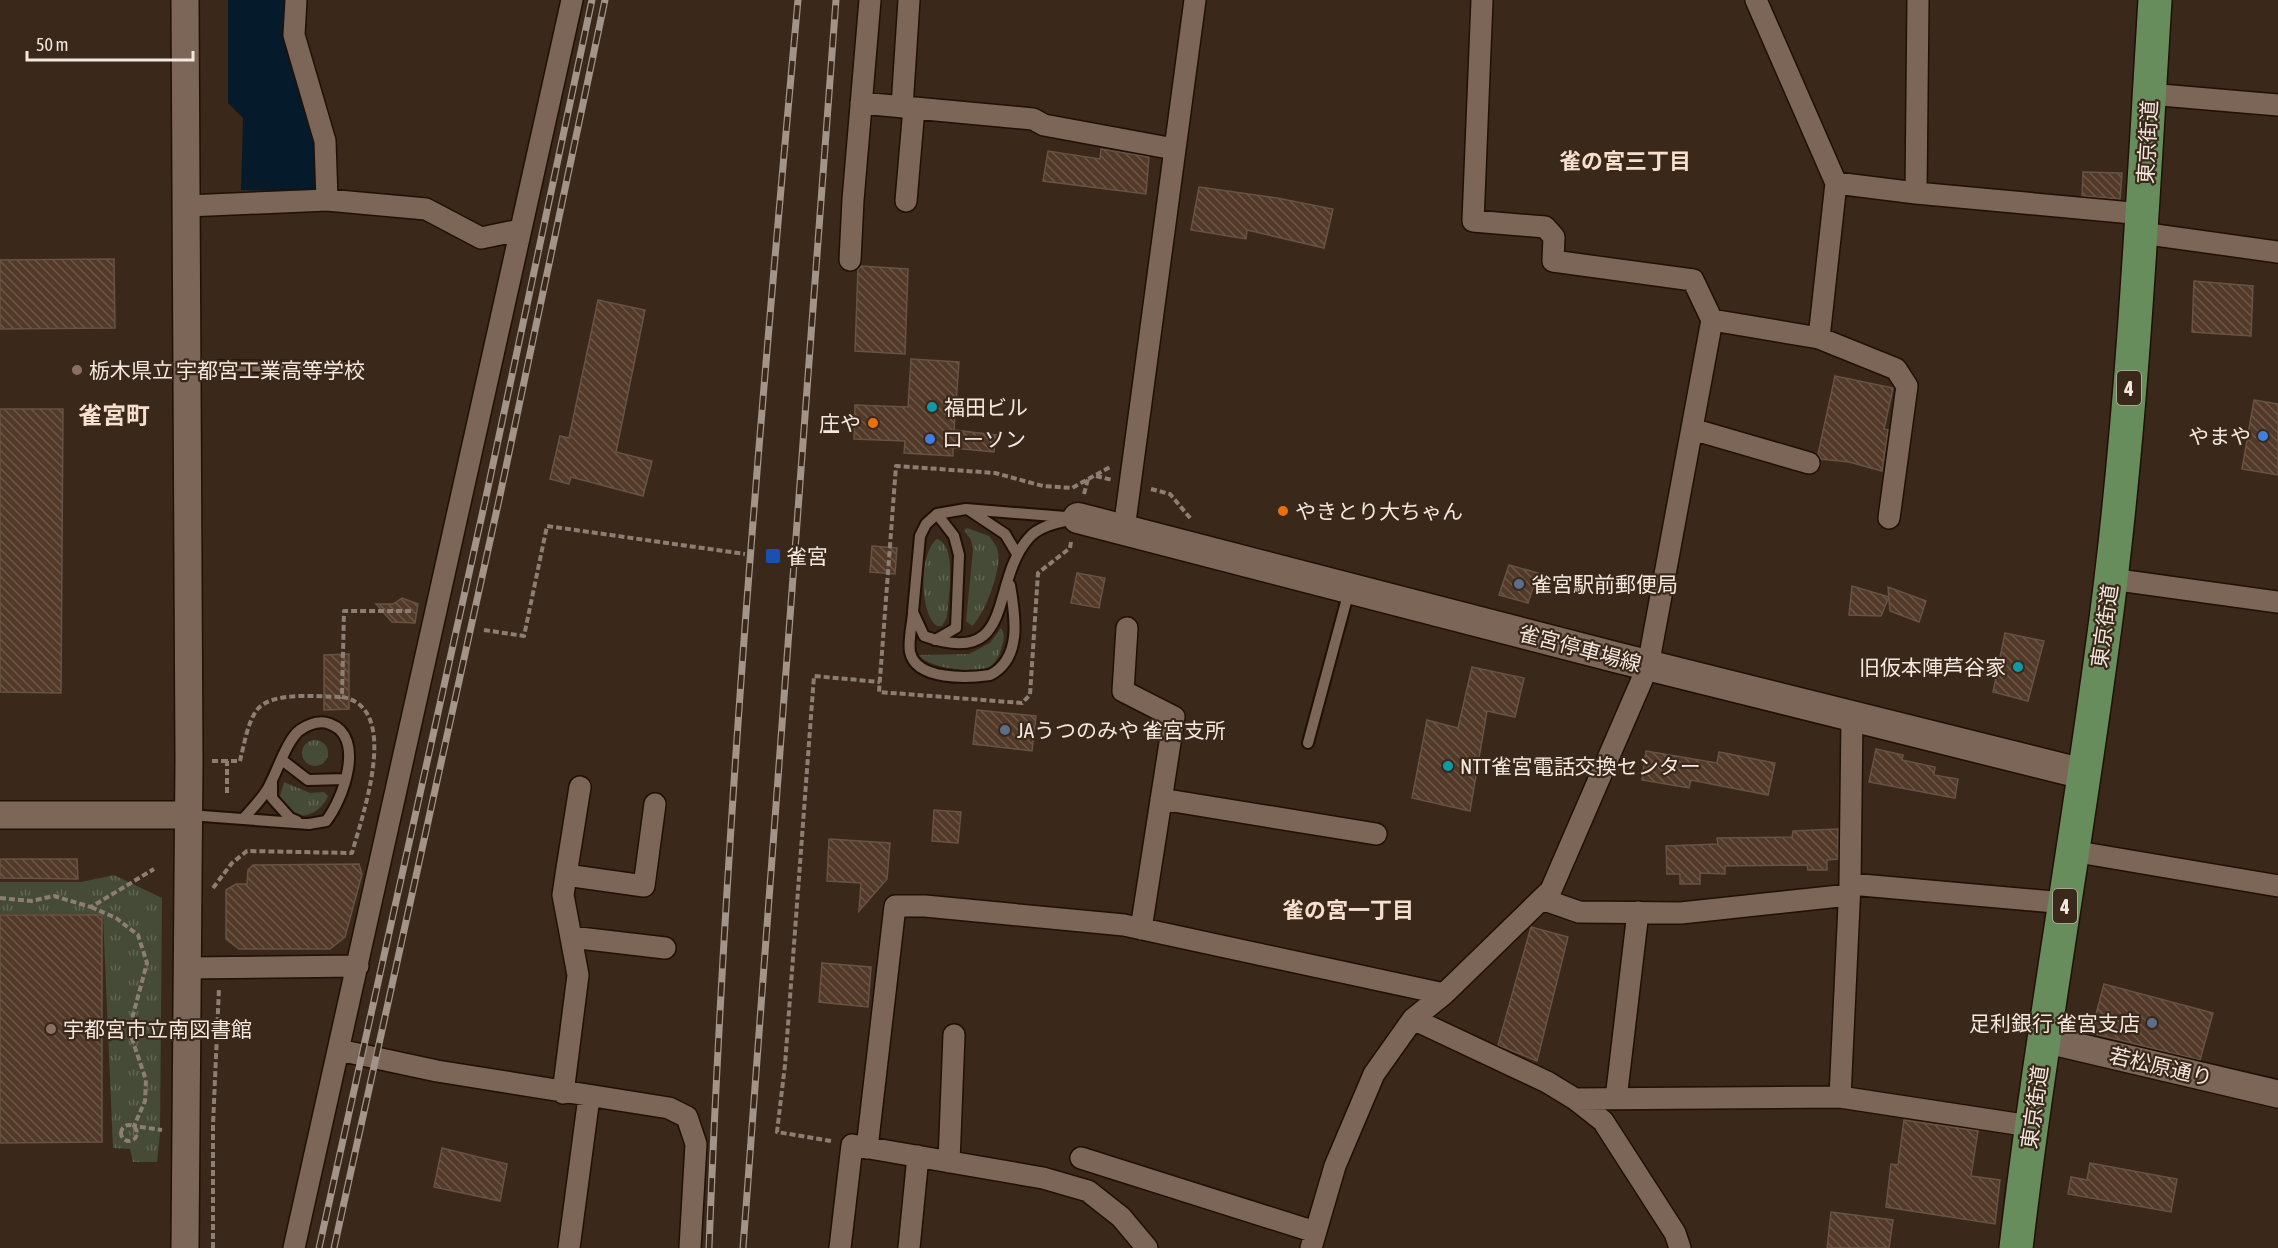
<svg xmlns="http://www.w3.org/2000/svg" width="2278" height="1248" viewBox="0 0 2278 1248" font-family="'Asap Condensed','Noto Sans JP',sans-serif">
<defs>
<pattern id="grass-tufts" width="24" height="20" patternUnits="userSpaceOnUse" patternTransform="scale(1.5)"><rect width="24" height="20" fill="#464b37"/><path d="M3 7l-1-3M5 7V3M7 7l1-3M15 17l-1-3M17 17v-4M19 17l1-3" fill="none" stroke="#616554"/></pattern>
<pattern id="building-back-hatch" width="6" height="6" patternUnits="userSpaceOnUse" patternTransform="scale(1.5)"><rect width="6" height="6" fill="#523928"/><path d="M-1 5l2 2M0 0l6 6M5-1l2 2" fill="none" stroke="#6b5647"/></pattern>
</defs>
<rect width="100%" height="100%" fill="#3a281b"/>
<!-- grass -->
<path fill="url(#grass-tufts)" d="M 967,528 L 989,536 C 993,541 997,546 998,552 C 1002,569 984,616 972,626 L 966,621 L 973,550 L 971,540 L 964,530 Z
M 937,539 C 958,546 948,599 947,617 L 942,626 L 937,626 C 919,613 919,552 937,539 Z
M 1001,628 C 1005,634 1004,639 1002,646 C 1000,654 997,661 991,666 C 979,675 927,668 919,655 L 969,654 L 990,643 Z
M302 753a13 13 0 1 1 26 0a13 13 0 1 1-26 0Z
M 284,782 L 310,793 L 324,792 L 328,796 C 323,810 303,823 288,811 C 285,808 282,803 279,799 Z
M 114,875 L 162,898 L 160,1134 L 157,1162 L 133,1162 L 130,1149 L 113,1148 L 103,915 L 0,914 L 0,882 L 81,882 Z"/>
<!-- water -->
<path fill="#051b2c" d="M 228,0 L 288,0 C 272,39 313,102 318,142 C 320,158 318,176 318,192 L 241,190 L 243,118 L 228,103 Z"/>
<!-- building -->
<path fill="url(#building-back-hatch)" stroke="#675345" stroke-width="1.5" d="M 1101,149 L 1149,157 L 1146,194 L 1043,181 L 1048,151 L 1100,159 Z
M 2083,172 L 2122,173 L 2120,199 L 2082,196 Z
M 1199,187 L 1277,198 L 1333,209 L 1324,248 L 1247,230 L 1246,239 L 1191,230 Z
M 114,259 L 115,328 L 0,329 L 0,260 Z
M 861,266 L 908,269 L 905,354 L 855,351 L 858,269 Z
M 2194,281 L 2253,286 L 2251,336 L 2192,332 Z
M 598,300 L 645,310 L 616,452 L 652,461 L 643,496 L 571,477 L 569,484 L 550,479 L 560,436 L 569,438 Z
M 911,359 L 959,362 L 954,430 L 996,435 L 994,452 L 953,448 L 953,456 L 904,453 L 905,441 L 854,439 L 855,405 L 908,407 Z
M 1835,376 L 1893,388 L 1884,429 L 1888,430 L 1882,471 L 1849,462 L 1821,459 L 1818,454 Z
M 2254,400 L 2278,404 L 2278,475 L 2242,469 Z
M 0,409 L 63,409 L 61,693 L 0,692 Z
M 872,546 L 897,548 L 895,574 L 870,572 Z
M 1509,565 L 1538,573 L 1528,603 L 1499,595 Z
M 1077,573 L 1105,578 L 1099,608 L 1071,603 Z
M 1852,586 L 1889,597 L 1881,616 L 1849,615 Z
M 1888,587 L 1926,601 L 1919,622 L 1890,611 Z
M 402,598 L 418,604 L 415,623 L 392,622 L 376,604 L 393,604 Z
M 2005,633 L 2044,641 L 2028,701 L 1993,692 Z
M 349,654 L 349,709 L 324,710 L 324,655 Z
M 1472,667 L 1524,678 L 1515,717 L 1487,711 L 1470,811 L 1412,798 L 1427,720 L 1458,728 Z
M 977,710 L 1036,716 L 1032,751 L 973,744 Z
M 1876,749 L 1903,755 L 1902,760 L 1935,767 L 1934,775 L 1958,779 L 1955,798 L 1869,782 Z
M 1646,751 L 1717,763 L 1719,752 L 1775,763 L 1768,795 L 1691,780 L 1689,788 L 1642,780 Z
M 934,810 L 961,812 L 958,843 L 932,841 Z
M 1838,829 L 1838,859 L 1827,860 L 1827,870 L 1808,870 L 1807,865 L 1725,866 L 1725,874 L 1700,873 L 1700,884 L 1680,884 L 1680,874 L 1667,874 L 1666,846 L 1718,844 L 1717,838 L 1792,837 L 1793,831 Z
M 829,839 L 890,843 L 887,879 L 859,911 L 861,883 L 827,881 Z
M 0,859 L 77,859 L 78,879 L 0,878 Z
M 359,864 L 362,874 L 345,937 L 330,949 L 239,949 L 226,939 L 226,890 L 236,884 L 247,884 L 248,870 L 253,865 Z
M 0,915 L 102,915 L 102,1142 L 0,1143 Z
M 1531,927 L 1568,937 L 1537,1061 L 1498,1045 Z
M 822,963 L 871,967 L 868,1007 L 819,1002 Z
M 2104,984 L 2213,1013 L 2200,1060 L 2091,1033 Z
M 1904,1120 L 1978,1131 L 1971,1176 L 2000,1180 L 1995,1224 L 1886,1207 L 1891,1164 L 1898,1165 Z
M 442,1148 L 507,1164 L 500,1201 L 434,1187 Z
M 2090,1163 L 2177,1179 L 2171,1212 L 2068,1194 L 2071,1177 L 2087,1180 Z
M 1831,1212 L 1893,1220 L 1889,1248 L 1827,1248 Z"/>
<g fill="none" stroke-linecap="round" stroke-linejoin="round">
<defs>
<path id="service" d="M 188,366 L 354,367
M 966,509 L 1078,518 C 1061,522 1039,525 1028,539 C 989,584 1017,669 924,636 L 913,612 L 920,536 L 926,524 L 937,514 Z
M 969,510 L 1005,534 L 1017,554
M 913,614 C 912,625 908,641 910,652 C 916,681 969,678 990,675 C 1023,658 1015,615 1010,585
M 935,640 L 956,628 L 959,555 L 954,536 L 937,514
M 1308,743 L 1349,591
M 282,760 L 308,780 L 345,779
M 272,783 L 272,798 L 290,818 L 297,821
M 189,815 L 309,824 L 326,821 C 343,800 366,737 330,724 C 320,720 309,724 300,730 C 287,739 276,775 267,790 C 260,801 251,810 243,819"/>
<path id="minor" d="M 1482,0 L 1473,221 L 1545,227 L 1554,237 L 1553,261 L 1693,280 L 1712,320
M 2149,94 L 2278,105
M 861,103 L 1033,119 L 1044,125 L 1174,149
M 902,107 L 909,0
M 1836,183 L 1916,193 L 2143,214
M 1916,193 L 1918,0
M 327,200 L 426,209 L 481,238 L 520,230
M 906,201 L 914,108
M 187,206 L 327,200 L 325,141 L 294,35 L 296,0
M 2141,233 L 2278,252
M 850,260 L 853,200 L 870,0
M 1819,338 L 1896,369 L 1907,386 L 1889,518
M 1692,429 L 1809,463
M 1124,529 L 1195,0
M 2111,579 L 2278,602
M 1127,628 L 1123,691 L 1174,717 L 1141,929
M 1161,799 L 1376,834
M 2072,851 L 2278,886
M 566,875 L 580,787
M 1850,884 L 2065,903
M 1542,899 L 1579,912 L 1681,913 L 1849,895
M 571,937 L 665,948
M 186,968 L 358,966
M 1413,1019 L 1547,1082 L 1575,1099 L 1603,1121 L 1675,1233 L 1680,1248
M 339,1050 L 437,1071 L 669,1108 L 687,1117 L 696,1144 L 690,1248
M 563,1093 L 578,975 L 563,895 L 566,875 L 644,886 L 655,804
M 1840,1097 L 1850,884 L 1852,717
M 1575,1099 L 1840,1097 L 2030,1126
M 1616,1099 L 1638,912
M 867,1148 L 895,906 L 925,906 L 1124,925 L 1444,994
M 1081,1158 L 1315,1232
M 949,1162 L 954,1035
M 294,1248 L 572,0
M 569,1248 L 589,1097
M 840,1248 L 852,1145 L 1043,1178 L 1088,1191 L 1121,1217 L 1147,1248
M 909,1248 L 918,1156
M 1311,1248 L 1335,1166 L 1374,1074 L 1413,1019 L 1444,994 L 1551,890 L 1648,666 L 1712,320 L 1819,338 L 1836,183 L 1756,0"/>
<path id="tertiary" d="M 185,0 L 189,760 L 185,1248
M 0,815 L 189,815
M 2044,1039 L 2278,1094"/>
<path id="secondary" d="M 1078,518 L 1615,657 L 2084,774"/>
<path id="trunk" d="M 2016,1248 C 2042,1024 2084,803 2111,579 C 2134,387 2143,193 2155,0"/>
</defs>
<!-- service casing -->
<use href="#service" stroke="#201005" stroke-width="14"/>
<!-- minor casing -->
<use href="#minor" stroke="#201005" stroke-width="24"/>
<!-- tertiary casing -->
<use href="#tertiary" stroke="#201005" stroke-width="30"/>
<!-- secondary casing -->
<use href="#secondary" stroke="#201005" stroke-width="33"/>
<!-- trunk casing -->
<use href="#trunk" stroke="#201005" stroke-width="36"/>
<!-- path -->
<path stroke="#8d7e73" stroke-width="4" stroke-dasharray="6 3" stroke-linecap="butt" d="M 1096,476 L 1112,480
M 1151,489 L 1170,494 L 1191,519
M 1084,494 L 1088,479
M 1071,542 L 1070,548 L 1038,573 L 1030,695 L 1022,703 L 879,692 L 896,466 L 995,473 L 1043,486 L 1072,488 L 1110,467
M 484,630 L 524,636 L 547,526 L 745,554
M 212,761 L 227,761
M 227,793 L 227,761 L 240,761 C 244,745 247,725 256,711 C 271,690 319,697 342,697
M 213,888 L 232,863 L 247,851 L 352,853 C 362,816 402,707 342,697 L 344,611 L 414,611
M 0,898 L 31,901 L 54,896 L 91,907 L 154,869
M 91,907 L 116,918 L 138,935 L 147,963 L 129,1030 L 146,1080 L 145,1101 L 134,1126 L 162,1130
M121 1133a8 8 0 1 1 16 0a8 8 0 1 1-16 0Z
M 831,1141 L 777,1132 L 785,1065 L 814,676 L 880,682
M 213,1248 L 213,1125 L 219,988"/>
<!-- service -->
<use href="#service" stroke="#7b6658" stroke-width="10"/>
<!-- minor -->
<use href="#minor" stroke="#7b6658" stroke-width="21"/>
<!-- tertiary -->
<use href="#tertiary" stroke="#7b6658" stroke-width="27"/>
<!-- secondary -->
<use href="#secondary" stroke="#7b6658" stroke-width="30"/>
<!-- trunk -->
<use href="#trunk" stroke="#688d5d" stroke-width="33"/>
<defs>
<path id="rail" d="M 319,1248 L 486,497 L 592,0
M 334,1248 L 499,500 L 605,0
M 709,1248 C 725,831 760,415 798,0
M 743,1248 L 836,0"/>
</defs>
<!-- rail casing -->
<use href="#rail" stroke="#a29489" stroke-width="7"/>
<!-- rail -->
<use href="#rail" stroke="#3a281b" stroke-width="4.5" stroke-dasharray="14" stroke-linecap="butt"/>
</g>
<!-- markers -->
<g fill="#8d6e63" stroke="#3a281b" stroke-width="2">
<circle cx="77" cy="370" r="6"/>
<circle cx="51" cy="1029" r="6"/>
</g>
<g fill="#0f9aa8" stroke="#3a281b" stroke-width="2">
<circle cx="932" cy="407" r="6"/>
<circle cx="2018" cy="667" r="6"/>
<circle cx="1448" cy="766" r="6"/>
</g>
<g fill="#e8710a" stroke="#3a281b" stroke-width="2">
<circle cx="873" cy="423" r="6"/>
<circle cx="1283" cy="511" r="6"/>
</g>
<g fill="#3f7fe0" stroke="#3a281b" stroke-width="2">
<circle cx="2263" cy="436" r="6"/>
<circle cx="930" cy="439" r="6"/>
</g>
<rect fill="#1a4fb4" stroke="#3a281b" stroke-width="2" x="765" y="548" width="16" height="16" rx="3"/>
<g fill="#5c6f8a" stroke="#3a281b" stroke-width="2">
<circle cx="1519" cy="584" r="6"/>
<circle cx="1005" cy="730" r="6"/>
<circle cx="2152" cy="1023" r="6"/>
</g>
<g text-anchor="middle" dominant-baseline="central" stroke-width="4.5" stroke-linejoin="round" paint-order="stroke">
<!-- shield labels -->
<g fill="#3a281b" stroke="#bcaea4" stroke-width="1.5">
<rect x="2117" y="371" width="24" height="34" rx="4.5"/>
<rect x="2053" y="889" width="24" height="34" rx="4.5"/>
</g>
<g font-size="20" font-weight="bold" fill="#f3e7de">
<text x="2129" y="388">4</text>
<text x="2065" y="906">4</text>
</g>
<!-- street labels -->
<g font-size="21" fill="#f3e7de" stroke="#3a281b">
<text transform="translate(2147 142) rotate(-87)">東京街道</text>
<text transform="translate(2104 626) rotate(-82)">東京街道</text>
<text transform="translate(1580 648) rotate(15)">雀宮停車場線</text>
<text transform="translate(2161 1066) rotate(13)">若松原通り</text>
<text transform="translate(2034 1107) rotate(-82)">東京街道</text>
</g>
<!-- poi labels -->
<g font-size="21" fill="#f3e7de" stroke="#3a281b" text-anchor="start">
<text x="89" y="370">栃木県立 宇都宮工業高等学校</text>
<text x="944" y="407">福田ビル</text>
<text x="861" y="423" text-anchor="end">庄や</text>
<text x="2251" y="436" text-anchor="end">やまや</text>
<text x="942" y="439">ローソン</text>
<text x="1295" y="511">やきとり大ちゃん</text>
<text x="786" y="556">雀宮</text>
<text x="1531" y="584">雀宮駅前郵便局</text>
<text x="2006" y="667" text-anchor="end">旧仮本陣芦谷家</text>
<text x="1017" y="730">JAうつのみや 雀宮支所</text>
<text x="1460" y="766">NTT雀宮電話交換センター</text>
<text x="2140" y="1023" text-anchor="end">足利銀行 雀宮支店</text>
<text x="63" y="1029">宇都宮市立南図書館</text>
</g>
<!-- neighbourhood labels -->
<g font-size="22" font-weight="bold" fill="#f7dfce" stroke="#3a281b">
<text x="1625" y="161">雀の宮三丁目</text>
<text x="1348" y="910">雀の宮一丁目</text>
</g>
<!-- quarter labels -->
<g font-size="24" font-weight="bold" fill="#f7dfce" stroke="#3a281b">
<text x="114" y="415">雀宮町</text>
</g>
</g>
<!-- scale -->
<path d="M27 51v9h166v-9" fill="none" stroke="#f3e7de" stroke-width="3"/>
<text x="36" y="51" font-size="18" fill="#f3e7de" stroke="#3a281b" stroke-width="4.5" paint-order="stroke">50 m</text>
</svg>
